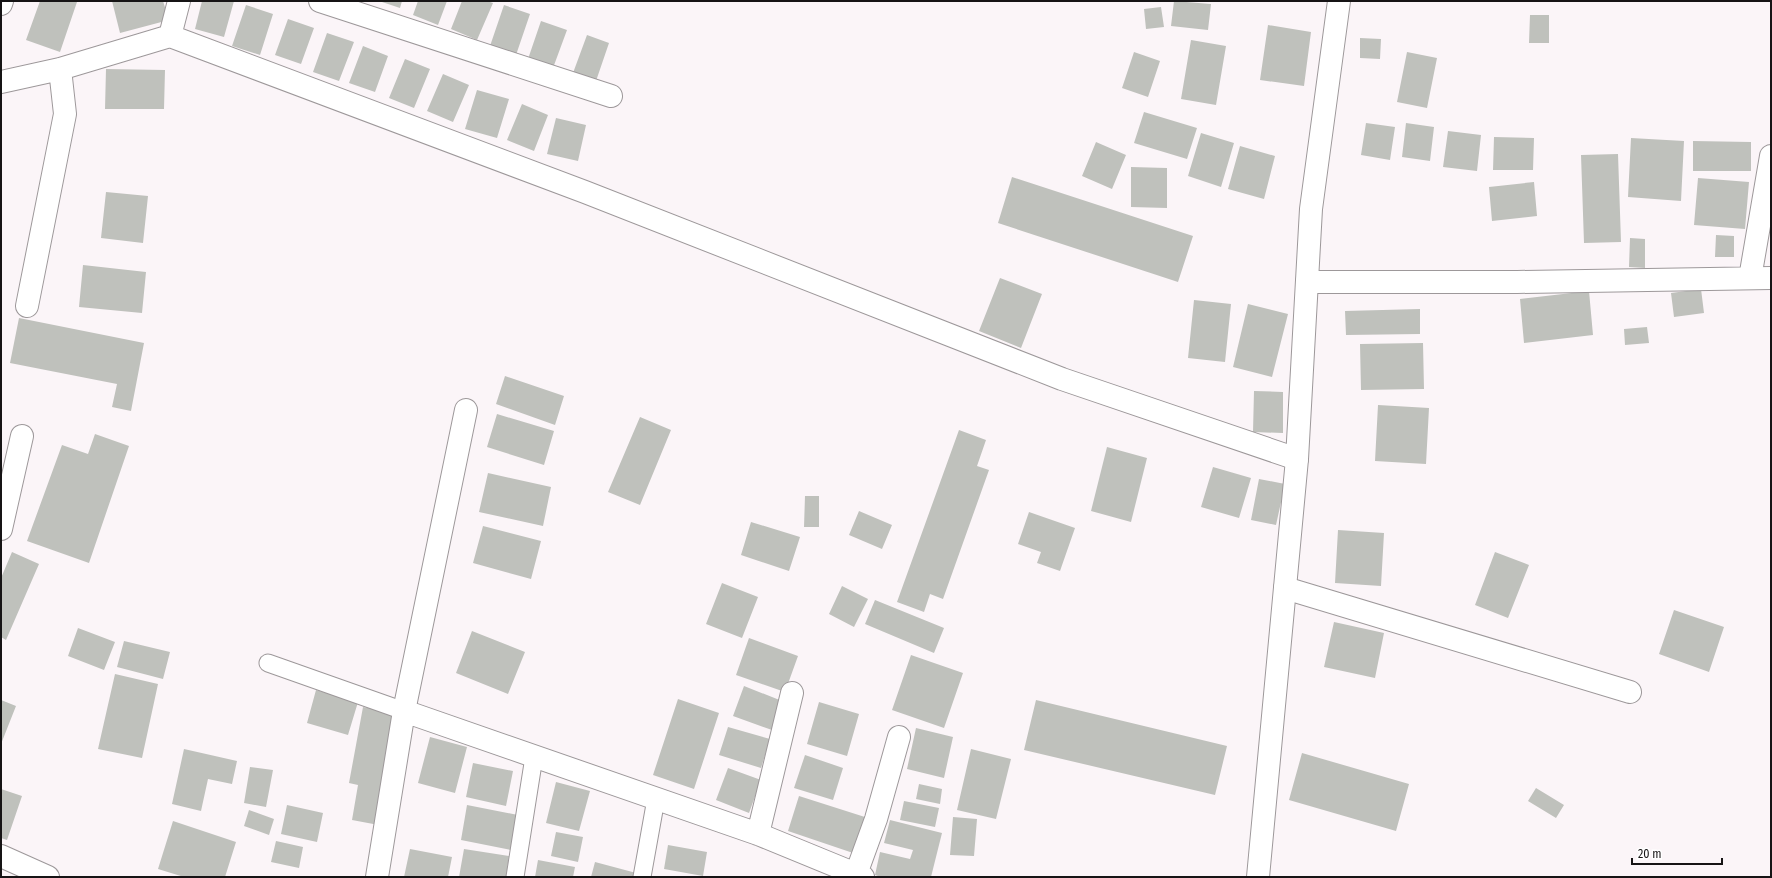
<svg xmlns="http://www.w3.org/2000/svg" width="1772" height="878" viewBox="0 0 1772 878" font-family="'Fira Sans Condensed',sans-serif">
<rect width="100%" height="100%" fill="#fbf5f8"/>
<!-- building -->
<path fill="#bfc1bc" d="M 40,1 L 73,1 L 77,2 L 60,52 L 26,40 Z
M 112,1 L 163,1 L 169,20 L 120,33 Z
M 202,1 L 234,1 L 224,37 L 195,29 Z
M 379,1 L 402,1 L 400,8 Z
M 418,1 L 447,1 L 438,25 L 413,15 Z
M 462,1 L 487,1 L 493,3 L 477,40 L 451,29 Z
M 1174,1 L 1211,4 L 1208,30 L 1171,26 Z
M 246,5 L 273,14 L 260,55 L 232,46 Z
M 504,5 L 530,14 L 516,55 L 490,46 Z
M 1161,7 L 1164,27 L 1146,29 L 1144,9 Z
M 1530,15 L 1549,15 L 1549,43 L 1529,43 Z
M 288,19 L 314,28 L 301,64 L 275,55 Z
M 541,21 L 567,30 L 553,68 L 528,59 Z
M 1268,25 L 1311,32 L 1304,86 L 1260,80 Z
M 327,33 L 354,42 L 339,81 L 313,72 Z
M 587,35 L 609,43 L 596,81 L 573,73 Z
M 1360,38 L 1381,39 L 1380,59 L 1360,58 Z
M 1191,40 L 1226,46 L 1216,105 L 1181,99 Z
M 363,46 L 388,56 L 375,92 L 349,83 Z
M 1134,52 L 1160,61 L 1148,97 L 1122,88 Z
M 1407,52 L 1437,58 L 1427,108 L 1397,102 Z
M 405,59 L 430,69 L 414,108 L 389,98 Z
M 106,69 L 165,70 L 164,109 L 105,109 Z
M 443,74 L 469,85 L 453,122 L 427,111 Z
M 477,90 L 509,99 L 497,138 L 465,129 Z
M 522,104 L 548,115 L 534,151 L 507,140 Z
M 1144,112 L 1197,128 L 1187,159 L 1134,143 Z
M 556,118 L 586,125 L 578,161 L 547,154 Z
M 1366,123 L 1395,127 L 1390,160 L 1361,155 Z
M 1406,123 L 1434,127 L 1430,161 L 1402,157 Z
M 1448,131 L 1481,135 L 1477,171 L 1443,167 Z
M 1201,133 L 1234,143 L 1221,187 L 1188,176 Z
M 1494,137 L 1534,138 L 1533,170 L 1493,170 Z
M 1631,138 L 1684,141 L 1681,201 L 1628,197 Z
M 1693,141 L 1751,142 L 1751,171 L 1693,171 Z
M 1096,142 L 1126,155 L 1112,189 L 1082,176 Z
M 1240,146 L 1275,156 L 1264,199 L 1228,189 Z
M 1618,154 L 1621,242 L 1584,243 L 1581,155 Z
M 1131,167 L 1167,168 L 1167,208 L 1131,207 Z
M 1012,177 L 1193,236 L 1178,282 L 998,223 Z
M 1698,178 L 1749,182 L 1745,229 L 1694,225 Z
M 1534,182 L 1537,216 L 1492,221 L 1489,187 Z
M 106,192 L 148,196 L 143,243 L 101,238 Z
M 1716,235 L 1734,236 L 1734,257 L 1715,257 Z
M 1630,238 L 1645,239 L 1645,268 L 1629,267 Z
M 83,265 L 146,272 L 142,313 L 79,307 Z
M 1000,278 L 1042,294 L 1021,348 L 979,331 Z
M 1701,289 L 1704,313 L 1674,317 L 1671,293 Z
M 1589,291 L 1593,335 L 1524,343 L 1520,299 Z
M 1194,300 L 1231,304 L 1225,362 L 1188,358 Z
M 1248,304 L 1288,314 L 1272,377 L 1233,367 Z
M 1420,309 L 1420,334 L 1346,335 L 1345,311 Z
M 19,318 L 144,343 L 131,411 L 112,407 L 117,384 L 10,363 Z
M 1647,327 L 1649,343 L 1625,345 L 1624,329 Z
M 1423,343 L 1424,389 L 1361,390 L 1360,344 Z
M 505,376 L 564,396 L 555,425 L 496,404 Z
M 1254,391 L 1283,392 L 1283,433 L 1253,432 Z
M 1378,405 L 1429,408 L 1426,464 L 1375,461 Z
M 497,414 L 554,431 L 544,465 L 487,447 Z
M 640,417 L 671,430 L 640,505 L 608,492 Z
M 959,430 L 986,440 L 977,466 L 989,470 L 943,599 L 930,594 L 924,612 L 897,602 Z
M 95,434 L 129,446 L 89,563 L 27,541 L 62,445 L 88,454 Z
M 1107,447 L 1147,458 L 1131,522 L 1091,511 Z
M 1213,467 L 1251,478 L 1239,518 L 1201,507 Z
M 488,473 L 551,487 L 543,526 L 479,512 Z
M 1259,479 L 1285,484 L 1276,525 L 1251,520 Z
M 805,496 L 819,496 L 819,527 L 804,527 Z
M 859,511 L 892,525 L 882,549 L 849,535 Z
M 1029,512 L 1075,528 L 1060,571 L 1037,563 L 1041,552 L 1018,544 Z
M 751,522 L 800,537 L 789,571 L 741,555 Z
M 483,526 L 541,541 L 531,579 L 473,563 Z
M 1338,530 L 1384,533 L 1381,586 L 1335,583 Z
M 12,552 L 39,564 L 6,640 L 1,637 L 1,578 Z
M 1495,552 L 1529,565 L 1508,618 L 1475,605 Z
M 722,583 L 758,597 L 742,638 L 706,624 Z
M 842,586 L 868,599 L 854,627 L 829,614 Z
M 875,600 L 944,628 L 934,653 L 865,624 Z
M 1674,610 L 1724,627 L 1709,672 L 1659,654 Z
M 1334,622 L 1384,633 L 1375,678 L 1324,667 Z
M 78,628 L 115,642 L 104,670 L 68,656 Z
M 472,631 L 525,652 L 508,694 L 456,673 Z
M 749,638 L 798,656 L 785,692 L 736,675 Z
M 124,641 L 170,652 L 163,679 L 117,667 Z
M 911,655 L 963,673 L 944,728 L 892,710 Z
M 115,674 L 158,684 L 142,758 L 98,749 Z
M 744,686 L 782,701 L 772,730 L 733,716 Z
M 316,690 L 358,702 L 348,735 L 307,723 Z
M 678,699 L 719,713 L 694,789 L 653,775 Z
M 1,700 L 16,706 L 1,744 Z
M 1036,700 L 1227,746 L 1215,795 L 1024,750 Z
M 819,702 L 859,714 L 847,756 L 807,744 Z
M 363,707 L 404,715 L 384,826 L 352,820 L 358,785 L 349,783 Z
M 728,727 L 770,739 L 761,768 L 719,755 Z
M 916,728 L 953,737 L 944,778 L 907,769 Z
M 430,737 L 467,747 L 455,793 L 418,783 Z
M 184,749 L 237,761 L 232,784 L 208,779 L 201,811 L 172,804 Z
M 971,749 L 1011,759 L 996,819 L 957,810 Z
M 1302,753 L 1409,784 L 1396,831 L 1289,800 Z
M 805,755 L 843,768 L 833,800 L 794,788 Z
M 473,763 L 513,771 L 506,806 L 466,797 Z
M 250,767 L 273,770 L 266,807 L 244,803 Z
M 728,768 L 761,780 L 749,813 L 716,800 Z
M 556,782 L 590,791 L 579,831 L 546,823 Z
M 919,784 L 942,789 L 940,804 L 916,799 Z
M 1536,788 L 1564,805 L 1556,818 L 1528,801 Z
M 1,789 L 22,796 L 7,840 L 1,838 Z
M 799,796 L 868,818 L 856,854 L 788,831 Z
M 904,801 L 939,808 L 935,827 L 900,820 Z
M 287,805 L 323,813 L 317,842 L 281,834 Z
M 467,805 L 518,815 L 511,850 L 461,840 Z
M 249,810 L 274,819 L 269,835 L 244,826 Z
M 953,817 L 977,819 L 974,856 L 950,855 Z
M 890,820 L 942,833 L 931,877 L 881,877 L 875,875 L 880,852 L 910,859 L 913,850 L 884,843 Z
M 173,821 L 236,842 L 225,877 L 184,877 L 158,869 Z
M 556,832 L 583,837 L 578,862 L 551,856 Z
M 276,841 L 303,847 L 299,868 L 271,862 Z
M 668,845 L 707,852 L 703,876 L 664,869 Z
M 410,849 L 452,857 L 448,877 L 404,877 Z
M 464,849 L 509,856 L 506,877 L 459,877 Z
M 538,860 L 575,867 L 573,877 L 535,877 Z
M 595,862 L 640,874 L 639,877 L 591,877 Z"/>
<g fill="none" stroke-linecap="round" stroke-linejoin="round">
<defs>
<path id="lane" d="M 268,663 L 404,711
M 515,877 L 534,757
M 642,877 L 656,799"/>
<path id="street" d="M 320,1 L 611,96
M 170,36 L 179,1
M 1,82 L 60,69 L 170,36 L 585,192 L 1062,379 L 1297,459
M 1750,278 L 1771,156
M 1307,282 L 1517,282 L 1771,278
M 27,306 L 65,114 L 60,69
M 1,529 L 22,436
M 1285,588 L 1630,692
M 404,711 L 758,834 L 863,877
M 758,834 L 792,693
M 1,856 L 48,877
M 856,874 L 876,819 L 899,737
M 377,877 L 404,711 L 466,410"/>
<path id="secondary" d="M 1,4 L 2,1
M 1258,877 L 1297,459 L 1311,209 L 1339,1"/>
</defs>
<!-- lane casing -->
<use href="#lane" stroke="#9d989a" stroke-width="19"/>
<!-- street casing -->
<use href="#street" stroke="#9d989a" stroke-width="24"/>
<!-- secondary casing -->
<use href="#secondary" stroke="#9d989a" stroke-width="24"/>
<!-- lane -->
<use href="#lane" stroke="#fff" stroke-width="17"/>
<!-- street -->
<use href="#street" stroke="#fff" stroke-width="22"/>
<!-- secondary -->
<use href="#secondary" stroke="#fff" stroke-width="22"/>
</g>
<!-- border -->
<rect width="1772" height="878" fill="none" stroke="#161415" stroke-width="4"/>
<!-- scale -->
<path d="M1632 858v6h90v-6" fill="none" stroke="#161415" stroke-width="2"/>
<text x="1638" y="858" font-size="12" fill="#161415" stroke="#ffffff" stroke-width="3" paint-order="stroke">20 m</text>
</svg>
